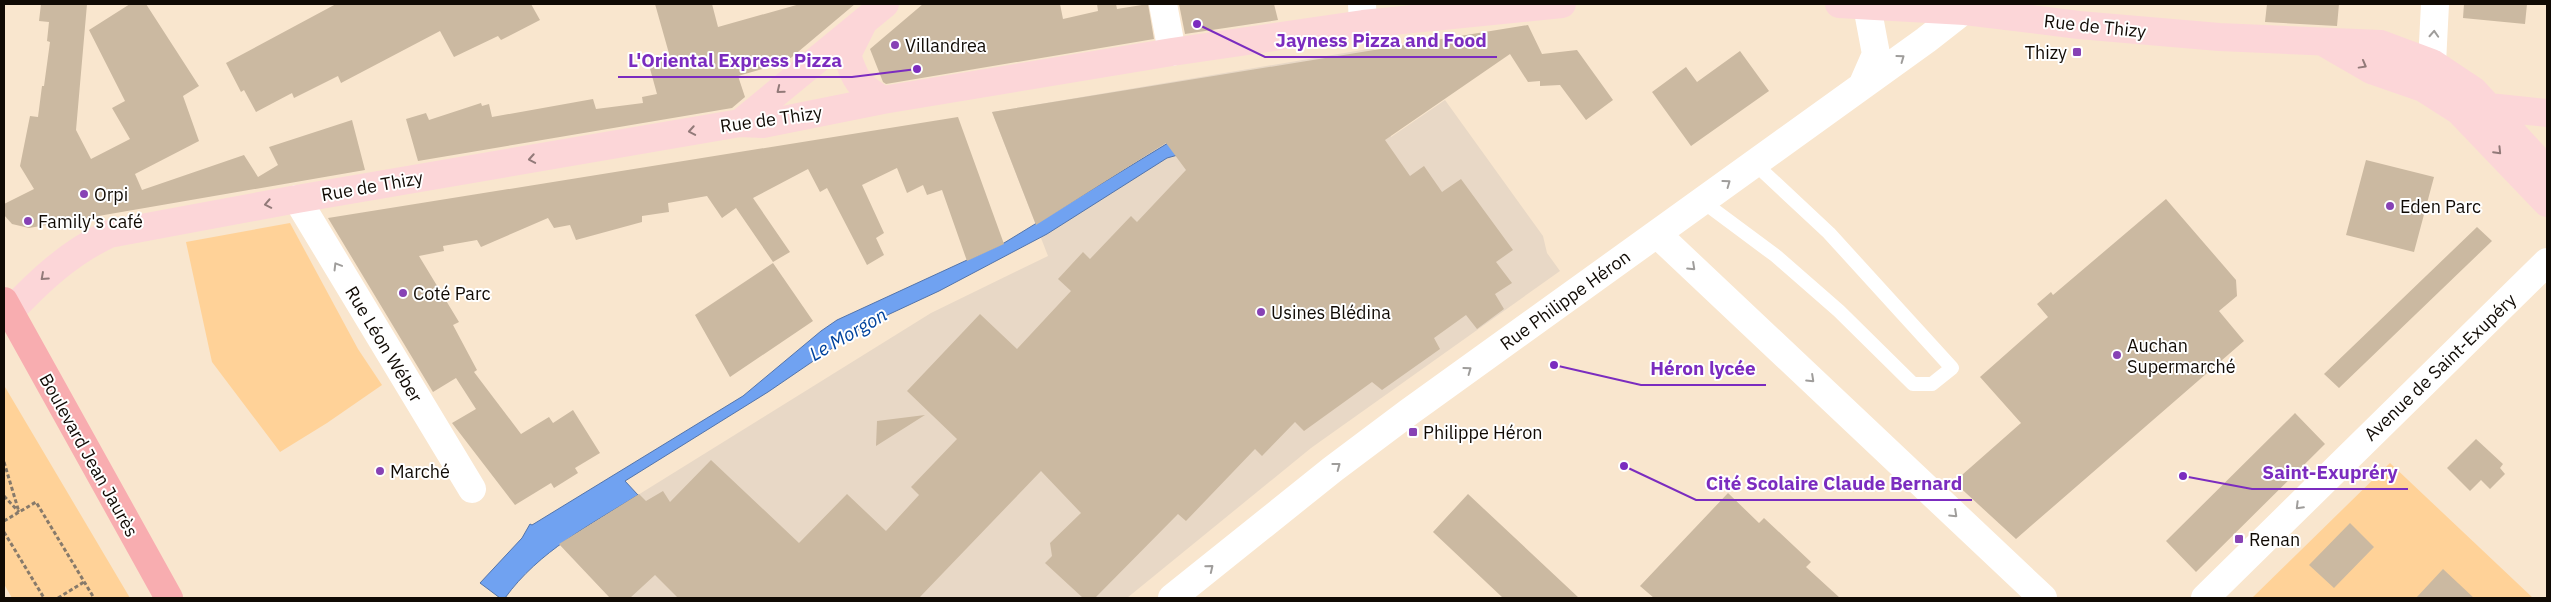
<svg xmlns="http://www.w3.org/2000/svg" width="2551" height="602" viewBox="0 0 2551 602" font-family="'IBM Plex Sans',sans-serif">
<rect width="100%" height="100%" fill="#f9e6ce"/>
<!-- industrial -->
<path fill="#e8d8c6" d="M 1374,48 L 1391,137 L 1445,100 L 1543,236 L 1547,253 L 1560,271 L 1311,448 L 1127,598 L 610,598 L 559,544 L 931,313 L 1048,256 L 992,112 Z"/>
<!-- green -->
<path fill="#ffd298" d="M 290,223 L 358,349 L 382,385 L 327,423 L 280,452 L 212,362 L 186,242 Z
M 5,387 L 130,598 L 12,598 L 4,584 Z
M 2390,463 L 2533,598 L 2252,598 Z"/>
<!-- water -->
<path fill="#70a2f1" stroke="#5374aa" d="M 1168,143 L 1192,151 L 1167,158 L 1047,234 L 939,291 L 866,325 L 768,392 L 625,481 L 638,495 C 590,525 539,551 505,598 L 500,598 L 480,583 L 522,538 L 530,524 L 532,525 L 743,396 L 821,331 L 837,320 L 1004,243 Z"/>
<!-- building -->
<path fill="#cbb9a1" d="M 41,4 L 87,4 L 76,130 L 91,159 L 130,139 L 112,108 L 125,101 L 89,30 L 130,4 L 146,4 L 199,86 L 183,96 L 199,141 L 135,174 L 142,190 L 244,155 L 258,177 L 278,165 L 269,147 L 352,120 L 365,170 L 29,228 L 12,224 L 4,215 L 4,204 L 34,189 L 20,166 L 30,116 L 38,117 L 42,86 L 44,86 L 50,42 L 47,41 L 49,22 L 39,21 Z
M 336,4 L 531,4 L 540,20 L 501,40 L 498,36 L 454,57 L 440,31 L 341,83 L 338,76 L 294,98 L 292,93 L 256,112 L 244,90 L 241,92 L 226,63 Z
M 655,4 L 712,4 L 718,27 L 800,4 L 855,4 L 786,62 L 738,76 L 745,97 L 732,108 L 418,161 L 406,119 L 426,113 L 429,120 L 481,103 L 482,106 L 489,104 L 492,117 L 593,99 L 596,109 L 643,103 L 642,97 L 657,94 L 649,65 L 670,57 Z
M 923,4 L 1060,4 L 1063,19 L 1098,11 L 1097,4 L 1116,4 L 1117,9 L 1148,4 L 1154,39 L 886,84 L 883,82 L 870,49 Z
M 1179,4 L 1274,4 L 1278,20 L 1185,34 Z
M 2267,4 L 2339,4 L 2337,26 L 2265,22 Z
M 2464,4 L 2527,4 L 2525,24 L 2463,18 Z
M 1528,25 L 1542,54 L 1577,50 L 1613,100 L 1586,120 L 1560,85 L 1540,86 L 1540,81 L 1528,82 L 1510,54 L 1385,140 L 1410,176 L 1424,166 L 1442,192 L 1461,179 L 1513,250 L 1496,262 L 1512,283 L 1495,294 L 1504,309 L 1477,329 L 1466,315 L 1434,338 L 1440,349 L 1382,390 L 1372,382 L 1304,431 L 1295,422 L 1262,456 L 1255,449 L 1186,521 L 1178,514 L 1095,598 L 1083,598 L 1045,563 L 1052,556 L 1050,543 L 1081,513 L 1041,471 L 919,598 L 678,598 L 655,575 L 630,598 L 610,598 L 559,544 L 639,494 L 646,501 L 663,491 L 670,502 L 711,460 L 799,543 L 847,494 L 886,531 L 919,495 L 911,487 L 957,439 L 907,391 L 980,314 L 1017,349 L 1071,291 L 1058,279 L 1083,252 L 1090,259 L 1131,216 L 1137,222 L 1186,170 L 1166,143 L 1036,225 L 992,112 Z
M 1740,51 L 1769,91 L 1691,146 L 1652,92 L 1686,67 L 1697,82 Z
M 958,117 L 1004,244 L 967,261 L 942,190 L 927,195 L 923,185 L 907,193 L 897,168 L 862,185 L 884,233 L 876,238 L 884,255 L 867,265 L 827,188 L 820,192 L 808,169 L 753,198 L 790,252 L 773,262 L 736,208 L 722,218 L 707,196 L 668,203 L 669,212 L 642,216 L 642,222 L 576,240 L 570,225 L 554,228 L 548,218 L 481,247 L 477,240 L 443,246 L 444,251 L 419,256 L 459,322 L 453,325 L 477,370 L 474,372 L 521,434 L 549,417 L 553,423 L 573,410 L 600,453 L 575,468 L 578,473 L 554,488 L 551,483 L 515,505 L 452,423 L 476,409 L 456,378 L 433,392 L 328,218 Z
M 2366,160 L 2434,177 L 2414,252 L 2346,235 Z
M 2166,199 L 2236,280 L 2237,296 L 2219,311 L 2244,341 L 2016,539 L 1954,482 L 2021,423 L 1980,377 L 2048,317 L 2037,304 L 2051,292 L 2053,295 Z
M 2477,227 L 2492,241 L 2339,388 L 2324,374 Z
M 773,263 L 813,321 L 730,377 L 695,315 Z
M 2295,413 L 2325,444 L 2196,572 L 2166,541 Z
M 925,415 L 876,446 L 877,421 Z
M 2476,439 L 2503,464 L 2500,468 L 2505,474 L 2490,489 L 2481,480 L 2470,491 L 2447,468 Z
M 1728,493 L 1759,523 L 1764,518 L 1811,562 L 1806,567 L 1840,598 L 1654,598 L 1640,586 Z
M 1468,494 L 1579,598 L 1503,598 L 1433,532 Z
M 2350,523 L 2374,547 L 2334,588 L 2309,565 Z
M 2443,569 L 2474,598 L 2416,598 Z"/>
<g fill="none" stroke-linecap="round" stroke-linejoin="round">
<!-- path -->
<path stroke="#877a6b" stroke-width="3" stroke-dasharray="4 2.5" stroke-linecap="butt" d="M 4,462 L 19,512
M 4,496 L 19,512
M 4,521 L 36,502 L 94,598
M 4,532 L 44,598
M 58,598 L 84,582"/>
<!-- service -->
<path stroke="#fff" stroke-width="14" d="M 1702,201 L 1776,256 L 1839,311 L 1913,384 L 1932,384 L 1952,368 L 1829,233 L 1754,163"/>
<!-- minor -->
<path stroke="#fff" stroke-width="28" d="M 1163,4 L 1172,52
M 1362,4 L 1363,24
M 297,199 L 472,489"/>
<!-- tertiary -->
<path stroke="#fff" stroke-width="28" d="M 2432,63 L 2435,4
M 1862,86 L 1876,54 L 1867,6
M 1657,234 L 2043,598
M 1172,598 L 1333,469 L 1409,412 L 1926,40 L 1972,4
M 2205,598 L 2547,262"/>
<!-- secondary -->
<path stroke="#fcd6d8" stroke-width="28" d="M 1839,4 L 1965,11 L 2079,25 L 2219,37 L 2381,44 L 2432,63 L 2474,91 L 2547,170
M 862,25 L 847,55 C 856,82 858,85 883,100
M 2326,44 L 2371,70 L 2423,88 L 2459,111 L 2547,203
M 2489,107 L 2547,113
M 740,123 L 885,4
M 10,312 C 40,280 69,253 109,234 L 297,199 L 740,123 L 763,124 L 883,100 L 1172,52 L 1363,24 L 1562,4"/>
<!-- primary -->
<path stroke="#f8adb0" stroke-width="28" d="M 4,301 L 169,598"/>
</g>
<!-- one-way arrows -->
<defs><path id="oneway-chevron" d="M-2-3.5L2.5 0L-2 3.5" fill="none" stroke-width="1.6" stroke-linecap="round" stroke-linejoin="round" transform="scale(1.25)"/></defs>
<g stroke="#9f9d9b">
<use href="#oneway-chevron" transform="translate(2434 34) rotate(-87)"/>
<use href="#oneway-chevron" transform="translate(1901 58) rotate(-36)"/>
<use href="#oneway-chevron" transform="translate(1727 183) rotate(-36)"/>
<use href="#oneway-chevron" transform="translate(337 266) rotate(-121)"/>
<use href="#oneway-chevron" transform="translate(1692 267) rotate(43)"/>
<use href="#oneway-chevron" transform="translate(1468 370) rotate(-36)"/>
<use href="#oneway-chevron" transform="translate(1811 379) rotate(43)"/>
<use href="#oneway-chevron" transform="translate(1337 466) rotate(-37)"/>
<use href="#oneway-chevron" transform="translate(2299 506) rotate(135)"/>
<use href="#oneway-chevron" transform="translate(1954 514) rotate(43)"/>
<use href="#oneway-chevron" transform="translate(1210 568) rotate(-39)"/>
</g>
<g stroke="#927a79">
<use href="#oneway-chevron" transform="translate(2363 65) rotate(29)"/>
<use href="#oneway-chevron" transform="translate(780 90) rotate(141)"/>
<use href="#oneway-chevron" transform="translate(692 131) rotate(170)"/>
<use href="#oneway-chevron" transform="translate(2498 151) rotate(46)"/>
<use href="#oneway-chevron" transform="translate(532 159) rotate(170)"/>
<use href="#oneway-chevron" transform="translate(268 204) rotate(169)"/>
<use href="#oneway-chevron" transform="translate(44 277) rotate(138)"/>
</g>
<!-- markers -->
<g fill="#8742b5" stroke="#fff" stroke-width="2">
<circle cx="895" cy="45" r="5"/>
<rect x="2072" y="47" width="10" height="10" rx="2.5"/>
<circle cx="84" cy="194" r="5"/>
<circle cx="2390" cy="206" r="5"/>
<circle cx="28" cy="221" r="5"/>
<circle cx="403" cy="293" r="5"/>
<circle cx="1261" cy="312" r="5"/>
<circle cx="2117" cy="355" r="5"/>
<rect x="1408" y="427" width="10" height="10" rx="2.5"/>
<circle cx="380" cy="471" r="5"/>
<rect x="2234" y="534" width="10" height="10" rx="2.5"/>
</g>
<g text-anchor="middle" dominant-baseline="central" stroke-width="4" stroke-linejoin="round" paint-order="stroke">
<!-- street labels -->
<g font-size="18" fill="#100a04" stroke="#fff">
<text transform="translate(2095 26) rotate(6)">Rue de Thizy</text>
<text transform="translate(771 119) rotate(-8)">Rue de Thizy</text>
<text transform="translate(372 186) rotate(-10)">Rue de Thizy</text>
<text transform="translate(1565 300) rotate(-36)">Rue Philippe Héron</text>
<text transform="translate(384 344) rotate(59)">Rue Léon Wéber</text>
<text transform="translate(2440 367) rotate(-44)">Avenue de Saint-Exupéry</text>
<text transform="translate(89 455) rotate(61)">Boulevard Jean Jaurès</text>
</g>
<!-- poi labels -->
<g font-size="18" fill="#100a04" stroke="#fff" text-anchor="start">
<text x="905" y="45">Villandrea</text>
<text x="2067" y="52" text-anchor="end">Thizy</text>
<text x="94" y="194">Orpi</text>
<text x="2400" y="206">Eden Parc</text>
<text x="38" y="221">Family's café</text>
<text x="413" y="293">Coté Parc</text>
<text x="1271" y="312">Usines Blédina</text>
<text x="2127" y="345">Auchan<tspan x="2127" dy="21">Supermarché</tspan></text>
<text x="1423" y="432">Philippe Héron</text>
<text x="390" y="471">Marché</text>
<text x="2249" y="539">Renan</text>
</g>
<!-- water labels -->
<g font-size="19" font-style="italic" fill="#01439d" stroke="#fff">
<text transform="translate(848 334) rotate(-30)">Le Morgon</text>
</g>
</g>
<!-- callouts -->
<path fill="none" stroke="#7b2cbf" stroke-width="2" d="M1197 24L1265 57H1497M917 69L852 77H618M1554 365L1641 385H1766M2183 476L2252 489H2408M1624 466L1696 500H1972"/>
<g fill="#7b2cbf" stroke="#fff" stroke-width="2">
<circle cx="1197" cy="24" r="5"/>
<circle cx="917" cy="69" r="5"/>
<circle cx="1554" cy="365" r="5"/>
<circle cx="2183" cy="476" r="5"/>
<circle cx="1624" cy="466" r="5"/>
</g>
<g font-size="19" text-anchor="middle" font-weight="bold" fill="#7b2cbf" stroke="#fff" stroke-width="4" stroke-linejoin="round" paint-order="stroke">
<text x="1381" y="47">Jayness Pizza and Food</text>
<text x="735" y="67">L'Oriental Express Pizza</text>
<text x="1703" y="375">Héron lycée</text>
<text x="2330" y="479">Saint-Exupréry</text>
<text x="1834" y="490">Cité Scolaire Claude Bernard</text>
</g>
<!-- border -->
<rect width="2551" height="602" fill="none" stroke="#100a04" stroke-width="10"/>
</svg>
